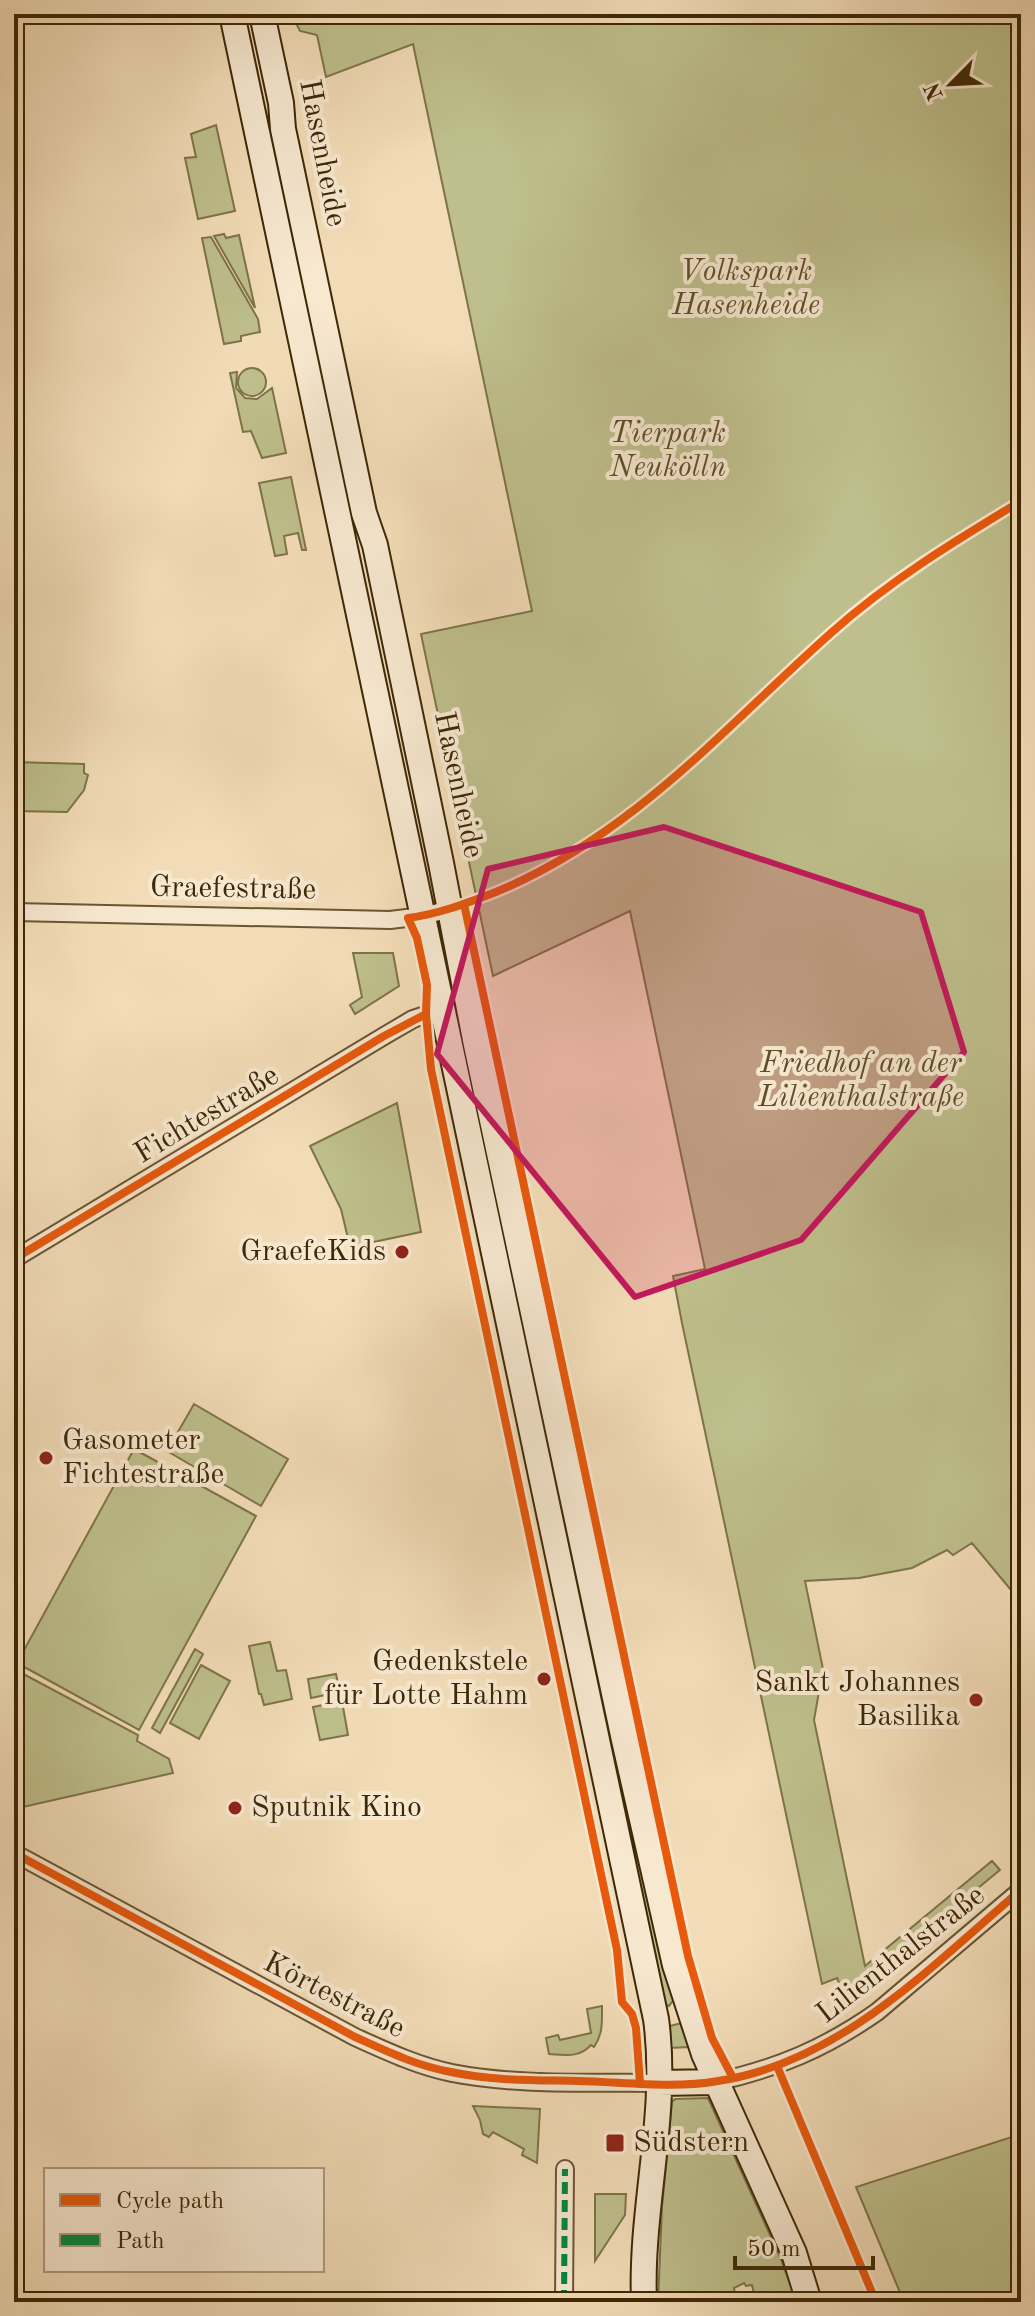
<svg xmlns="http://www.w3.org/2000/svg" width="1035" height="2316" viewBox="0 0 1035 2316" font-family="'Old Standard TT',serif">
<rect width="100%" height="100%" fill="#f2dcb7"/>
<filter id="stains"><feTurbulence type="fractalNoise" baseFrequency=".0025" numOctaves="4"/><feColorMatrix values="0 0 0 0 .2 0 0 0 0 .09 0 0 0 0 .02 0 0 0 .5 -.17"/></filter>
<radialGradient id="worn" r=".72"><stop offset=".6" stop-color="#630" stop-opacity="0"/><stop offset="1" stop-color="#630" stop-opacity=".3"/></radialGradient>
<!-- green -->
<path fill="#bebf8c" stroke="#7e7448" stroke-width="2" d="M 291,14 L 1021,14 L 1021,1602 L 972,1543 L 953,1555 L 947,1550 L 912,1568 L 859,1578 L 805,1581 L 823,1669 L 814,1720 L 865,1966 L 992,1861 L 1000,1870 L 853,1991 L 842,1990 L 837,1978 L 822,1984 L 682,1323 L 673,1276 L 705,1269 L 630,911 L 493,976 L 421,634 L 532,611 L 413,44 L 326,77 L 317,35 L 300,31 Z
M 216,125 L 235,211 L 198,219 L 185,158 L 196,157 L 191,134 Z
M 224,234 L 226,238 L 239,235 L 255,308 L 214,236 Z
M 211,237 L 258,319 L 260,332 L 241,336 L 241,341 L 224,344 L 202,238 Z
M238 382a14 14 0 1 1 28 0a14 14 0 1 1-28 0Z
M 237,372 L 236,388 L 245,398 L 257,399 L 272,388 L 286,453 L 262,458 L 251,431 L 243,432 L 230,373 Z
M 291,477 L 306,550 L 302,550 L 298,533 L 284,536 L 287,554 L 275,556 L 259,483 Z
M 14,762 L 84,764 L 84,773 L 88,775 L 84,790 L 67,812 L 14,811 Z
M 353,953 L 393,953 L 399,986 L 355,1014 L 350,1005 L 362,997 Z
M 445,955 L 674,1999 L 669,2006 L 663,2004 L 442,956 Z
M 397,1103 L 421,1232 L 350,1247 L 341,1209 L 310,1146 Z
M 194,1404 L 288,1459 L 261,1506 L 167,1451 Z
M 134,1449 L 256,1516 L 139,1730 L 17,1663 Z
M 270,1642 L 277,1671 L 286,1670 L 292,1699 L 264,1705 L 261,1694 L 259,1694 L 249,1646 Z
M 195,1649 L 203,1654 L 160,1733 L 152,1728 Z
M 201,1665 L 230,1681 L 199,1739 L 170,1723 Z
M 14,1669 L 138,1735 L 137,1741 L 169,1759 L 173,1773 L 14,1809 Z
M 336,1674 L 340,1692 L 311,1698 L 308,1679 Z
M 342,1701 L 348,1735 L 320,1740 L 313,1707 Z
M 602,2006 C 602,2022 603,2034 594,2047 L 591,2045 C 579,2058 566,2055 549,2054 L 546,2038 L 558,2035 L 560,2040 L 591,2033 L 587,2009 Z
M 682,2023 L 690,2047 L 669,2048 L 666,2027 Z
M 708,2098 L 780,2257 L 797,2302 L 756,2302 L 752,2285 L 746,2286 L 744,2283 L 734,2288 L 735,2295 L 724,2298 L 722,2295 L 721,2298 L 712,2300 L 710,2297 L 709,2301 L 698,2302 L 696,2296 L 678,2300 L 678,2302 L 658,2302 L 662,2207 L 672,2102 L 675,2099 Z
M 473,2106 L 540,2109 L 537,2163 L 522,2155 L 524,2149 L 493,2132 L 489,2137 L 483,2134 L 480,2120 Z
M 1021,2134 L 1021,2302 L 904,2302 L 856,2187 Z
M 595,2194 L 626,2194 L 625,2215 L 595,2261 Z"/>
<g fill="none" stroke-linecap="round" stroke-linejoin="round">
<defs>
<path id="street" d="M 14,912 L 390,920 L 423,916 L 450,909
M 14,1259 L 384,1036 L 413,1019 L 443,1009
M 14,1853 L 355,2037 C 386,2051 418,2066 452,2073 C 519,2086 592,2082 660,2083
M 716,2082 C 778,2068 824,2049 877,2012 L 1021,1890
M 564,2302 L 565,2169"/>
<path id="secondary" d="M 232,14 L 656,2019 C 669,2114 640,2207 644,2302
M 262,14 L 281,103 L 283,129 L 364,513 L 375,545 L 441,863 L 476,1045 L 624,1740 L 675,1965 L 704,2054 L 794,2253 L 809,2302
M 660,2083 L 716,2082"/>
</defs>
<!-- street casing -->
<use href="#street" stroke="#6b5532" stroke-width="20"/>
<!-- secondary casing -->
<use href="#secondary" stroke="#3e2805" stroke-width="28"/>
<!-- street -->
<use href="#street" stroke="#f7e8d0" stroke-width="16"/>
<!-- secondary -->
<use href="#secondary" stroke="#f7e8d0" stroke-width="24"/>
<!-- quiet -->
<path stroke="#00873e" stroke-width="6" stroke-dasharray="12 6" stroke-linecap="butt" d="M 564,2302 L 565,2169"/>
<defs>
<path id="cycleway" d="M 464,904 L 688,1956 L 712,2038 L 733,2078
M 14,1259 L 384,1036 L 426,1014
M 14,1853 L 355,2037 C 386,2051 417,2066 451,2072 C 493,2081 536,2080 578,2081 C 624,2082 673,2089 718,2081 C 841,2062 930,1967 1021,1890
M 777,2066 L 876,2302
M 640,2083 L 636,2028 L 632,2014 L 622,2002 L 617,1950 L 431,1069 L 426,1014 L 427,985 L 417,938 L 408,918 C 439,914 467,903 496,892 C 633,835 723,729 831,633 C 889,581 955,541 1021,501"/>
</defs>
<!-- cycleway casing -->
<use href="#cycleway" stroke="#f7e8d0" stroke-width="13"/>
<!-- cycleway -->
<use href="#cycleway" stroke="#e8590c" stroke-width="8"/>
</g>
<!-- marked area -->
<path fill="#c2185b" fill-opacity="0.2" stroke="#c2185b" stroke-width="6" stroke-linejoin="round" d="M 664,827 L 921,912 L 964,1052 L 801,1240 L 635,1297 L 437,1054 L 488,869 Z"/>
<!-- markers -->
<g fill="#8f2418" stroke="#f7e8d0" stroke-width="3">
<circle cx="402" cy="1252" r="8"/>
<circle cx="46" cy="1458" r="8"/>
<circle cx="544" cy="1679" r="8"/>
<circle cx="976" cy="1700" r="8"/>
<circle cx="235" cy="1808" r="8"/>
<rect x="605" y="2133" width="20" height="20" rx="4"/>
</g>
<g text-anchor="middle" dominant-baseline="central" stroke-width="8" stroke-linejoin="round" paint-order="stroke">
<!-- street labels -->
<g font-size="30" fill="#3e2805" stroke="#f7e8d0">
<text transform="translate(322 153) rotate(79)">Hasenheide</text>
<text transform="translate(458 785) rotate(78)">Hasenheide</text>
<text transform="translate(233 889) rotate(1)">Graefestraße</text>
<text transform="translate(207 1115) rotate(-31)">Fichtestraße</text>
<text transform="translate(901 1955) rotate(-38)">Lilienthalstraße</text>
<text transform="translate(334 1996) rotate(27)">Körtestraße</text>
</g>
<!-- park labels -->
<g font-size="30" font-style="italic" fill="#5e4e27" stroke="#f7e8d0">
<text x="746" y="272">Volkspark<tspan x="746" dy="34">Hasenheide</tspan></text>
<text x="668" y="434">Tierpark<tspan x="668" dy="34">Neukölln</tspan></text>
<text x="861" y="1064">Friedhof an der<tspan x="861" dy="34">Lilienthalstraße</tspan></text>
</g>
<!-- poi labels -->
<g font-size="30" fill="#3e2805" stroke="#f7e8d0" text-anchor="end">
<text x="386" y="1252">GraefeKids</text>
<text x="62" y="1441" text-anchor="start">Gasometer<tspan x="62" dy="34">Fichtestraße</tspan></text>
<text x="528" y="1662">Gedenkstele<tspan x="528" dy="34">für Lotte Hahm</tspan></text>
<text x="960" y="1683">Sankt Johannes<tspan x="960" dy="34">Basilika</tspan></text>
<text x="251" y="1808" text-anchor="start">Sputnik Kino</text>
<text x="633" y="2143" text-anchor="start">Südstern</text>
</g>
</g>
<!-- margin -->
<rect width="1035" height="2316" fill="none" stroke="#f2dcb7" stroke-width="48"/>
<rect x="16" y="16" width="1003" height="2284" fill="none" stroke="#3e2805" stroke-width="4"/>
<rect x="24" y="24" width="987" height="2268" fill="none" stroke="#3e2805" stroke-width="2"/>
<!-- legend -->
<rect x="44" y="2168" width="280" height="104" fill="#f7e8d0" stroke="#ad9b7f" stroke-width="2"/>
<rect x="60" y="2194" width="40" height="12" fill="#e8590c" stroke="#ad9b7f" stroke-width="2"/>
<text x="116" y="2208" font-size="24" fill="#3e2805">Cycle path</text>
<rect x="60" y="2234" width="40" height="12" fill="#00873e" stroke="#ad9b7f" stroke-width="2"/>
<text x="116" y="2248" font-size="24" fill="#3e2805">Path</text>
<!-- north arrow -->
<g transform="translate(951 84) rotate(246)" stroke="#f7e8d0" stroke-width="6" paint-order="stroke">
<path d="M0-6L14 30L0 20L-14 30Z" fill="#3e2805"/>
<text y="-12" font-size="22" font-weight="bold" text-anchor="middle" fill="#3e2805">N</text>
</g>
<!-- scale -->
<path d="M735 2256v12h138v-12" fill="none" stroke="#3e2805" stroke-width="4"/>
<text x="747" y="2256" font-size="24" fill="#3e2805" stroke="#f7e8d0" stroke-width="6" paint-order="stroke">50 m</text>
<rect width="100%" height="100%" filter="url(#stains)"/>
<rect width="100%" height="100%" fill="url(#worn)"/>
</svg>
